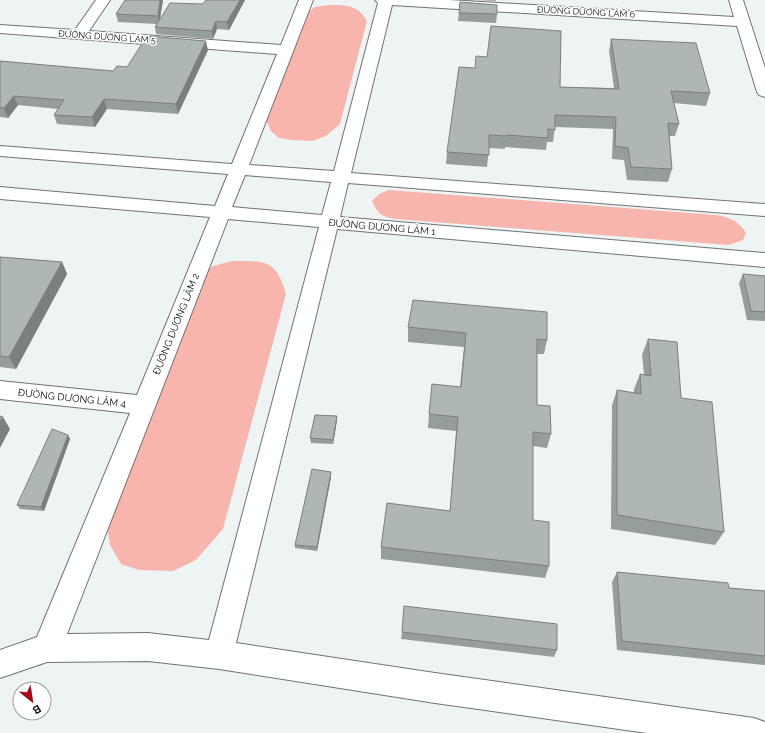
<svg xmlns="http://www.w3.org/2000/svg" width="765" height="733" viewBox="0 0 765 733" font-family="Raleway,sans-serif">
<rect width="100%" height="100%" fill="#edf4f3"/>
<!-- green -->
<path fill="#f7b5ae" d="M 328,5 C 344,5 358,4 367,21 L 340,124 L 326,136 L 312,141 L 291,140 L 279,138 L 271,131 L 266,119 L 308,12 L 315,7 Z
M 389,190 L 716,215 C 729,217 739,221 746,233 L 743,240 L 729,245 L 396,219 C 382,217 378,214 372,201 L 379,194 Z
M 232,261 C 265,261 276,259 286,294 L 223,529 L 196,560 L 173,571 L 139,570 L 121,564 L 110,545 L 106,518 L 202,275 L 213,266 Z"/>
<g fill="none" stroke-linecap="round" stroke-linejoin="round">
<defs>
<path id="minor" d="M 96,0 L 110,0 L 89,31 L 281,45 L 299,0 L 313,0 L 249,165 L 334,171 L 378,3 L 375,0 L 449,0 L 734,17 L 729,0 L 743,0 L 765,68 L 765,97 L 759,95 L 757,92 L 737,26 L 392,5 L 351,173 L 765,204 L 765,216 L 348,183 L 340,217 L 765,253 L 765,267 L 337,229 L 236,643 L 435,673 L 754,718 L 765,722 L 765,733 L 647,733 L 435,703 L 219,669 L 148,661 L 47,662 L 0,678 L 0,650 L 37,637 L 130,413 L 0,399 L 0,381 L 137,395 L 210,217 L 0,199 L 0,187 L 215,206 L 228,174 L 0,156 L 0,146 L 232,164 L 277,54 L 0,33 L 0,25 L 75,30 ZM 245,175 L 331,182 L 322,215 L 232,207 ZM 228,219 L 319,227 L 209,640 L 148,633 L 67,634 Z"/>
</defs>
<!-- minor casing -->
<use href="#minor" stroke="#6e7473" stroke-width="2"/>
<!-- minor -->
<use href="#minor" fill="#fff" fill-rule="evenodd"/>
</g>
<!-- wall -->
<path fill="#969d9d" d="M 163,0 L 160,18 L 203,4 L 206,0 L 245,0 L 229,30 L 217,29 L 213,39 L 156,34 L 155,27 L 157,24 L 118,22 L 116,14 Z
M 474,0 L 496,0 L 496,1 Z
M 460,2 L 497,14 L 496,23 L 458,21 Z
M 611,39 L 710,93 L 706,106 L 674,103 L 679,124 L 675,136 L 669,136 L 672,169 L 668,182 L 627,180 L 624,160 L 612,159 L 613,129 L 555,127 L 553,142 L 547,142 L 546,150 L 505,147 L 505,149 L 489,148 L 487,167 L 446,164 L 447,152 L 475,68 L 560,87 L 614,88 L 609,51 Z
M 208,50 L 178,114 L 107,109 L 95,127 L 57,124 L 54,115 L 58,109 L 18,105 L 8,118 L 0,117 L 0,61 L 113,71 L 127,67 Z
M 0,257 L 62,262 L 67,274 L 16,369 L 0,367 Z
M 743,274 L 765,276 L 765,321 L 747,320 L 739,283 Z
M 408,327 L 547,340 L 544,354 L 537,354 L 537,405 L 551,434 L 547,448 L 533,446 L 533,520 L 549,566 L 545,578 L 381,559 L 381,547 L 450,510 L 456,431 L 428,428 L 429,414 L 460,387 L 464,347 L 408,342 Z
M 648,339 L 681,398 L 724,532 L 715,545 L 611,529 L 612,405 L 617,390 L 634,393 L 634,389 L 640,374 L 644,374 L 642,355 Z
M 337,416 L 337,420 L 333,444 L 311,443 L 310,438 Z
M 68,435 L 70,439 L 44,511 L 20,509 L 17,505 Z
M 331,477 L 317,551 L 295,548 L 295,545 Z
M 617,572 L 729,588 L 765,591 L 765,665 L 617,650 L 612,582 Z
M 402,632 L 557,650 L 554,657 L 401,639 Z"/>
<!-- shaded-wall -->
<path fill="#7a7f7f" d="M 160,0 L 163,0 L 159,24 L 158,16 Z
M 240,0 L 245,0 L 229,30 L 227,22 Z
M 216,21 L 217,29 L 213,39 L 212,31 Z
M 206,41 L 208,50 L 178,114 L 176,104 Z
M 14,96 L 18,105 L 8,118 L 4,108 Z
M 104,99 L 107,109 L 95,127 L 92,117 Z
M 62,262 L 67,274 L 16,369 L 9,357 Z
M 337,416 L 337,420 L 333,444 L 333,440 Z
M 3,417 L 10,429 L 0,448 L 0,422 Z
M 68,435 L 70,439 L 44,511 L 41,507 Z
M 331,472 L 331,477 L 317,551 L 317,547 Z"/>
<!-- building -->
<path fill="#afb6b6" stroke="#7a7f7f" d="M 125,0 L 160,0 L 158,16 L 116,14 Z
M 206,0 L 240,0 L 227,22 L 216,21 L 212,31 L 155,27 L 170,3 L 203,4 Z
M 460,2 L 497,5 L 497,14 L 459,13 Z
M 491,26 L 561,31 L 560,87 L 619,89 L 611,39 L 696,43 L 710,93 L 671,91 L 679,124 L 668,123 L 672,169 L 631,167 L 628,148 L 615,146 L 616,117 L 555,115 L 555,130 L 548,129 L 548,138 L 507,135 L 507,136 L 489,135 L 489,155 L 447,152 L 459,67 L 475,68 L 476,56 L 487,57 Z
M 147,36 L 206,41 L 176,104 L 104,99 L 92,117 L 54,115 L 64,100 L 14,96 L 4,108 L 0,108 L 0,61 L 113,71 L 117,66 L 127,67 Z
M 0,257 L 62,262 L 9,357 L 0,356 Z
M 743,274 L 765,276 L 765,312 L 751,311 Z
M 413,300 L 547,312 L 547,340 L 537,339 L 537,405 L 550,406 L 551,434 L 533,432 L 533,520 L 549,522 L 549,566 L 381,547 L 387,503 L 450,511 L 458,417 L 429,414 L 432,384 L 461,387 L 466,333 L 408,327 Z
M 648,339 L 677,342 L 681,398 L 712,402 L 724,532 L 617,515 L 617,390 L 641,394 L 640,374 L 651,376 Z
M 315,415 L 337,416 L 333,440 L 310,438 Z
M 0,416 L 3,417 L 0,422 Z
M 52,429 L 68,435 L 41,507 L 17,505 Z
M 312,469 L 331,472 L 317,547 L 295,545 Z
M 617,572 L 728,583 L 729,588 L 765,591 L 765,656 L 622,641 Z
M 404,606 L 557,624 L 557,650 L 402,632 Z"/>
<g text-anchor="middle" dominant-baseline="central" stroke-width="3" stroke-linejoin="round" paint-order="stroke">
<!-- far-street labels -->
<g font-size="9" fill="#0b0e0e" stroke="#fff">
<text transform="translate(586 12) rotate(3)">ĐƯỜNG DƯƠNG LÂM 6</text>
<text transform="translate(107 37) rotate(4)">ĐƯỜNG DƯƠNG LÂM 5</text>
</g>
<!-- street labels -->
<g font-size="10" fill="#0b0e0e" stroke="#fff">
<text transform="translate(382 227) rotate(5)">ĐƯỜNG DƯƠNG LÂM 1</text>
<text transform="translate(176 324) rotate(-68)">ĐƯỜNG DƯƠNG LÂM 2</text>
<text transform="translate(72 398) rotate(6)">ĐƯỜNG DƯƠNG LÂM 4</text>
</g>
</g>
<!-- north arrow -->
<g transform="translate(32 701) rotate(150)"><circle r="19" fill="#ffffff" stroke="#9d9f9f"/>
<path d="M0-3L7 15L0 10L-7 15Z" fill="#a50c19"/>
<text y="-6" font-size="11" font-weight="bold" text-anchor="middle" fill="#0b0e0e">B</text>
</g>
</svg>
